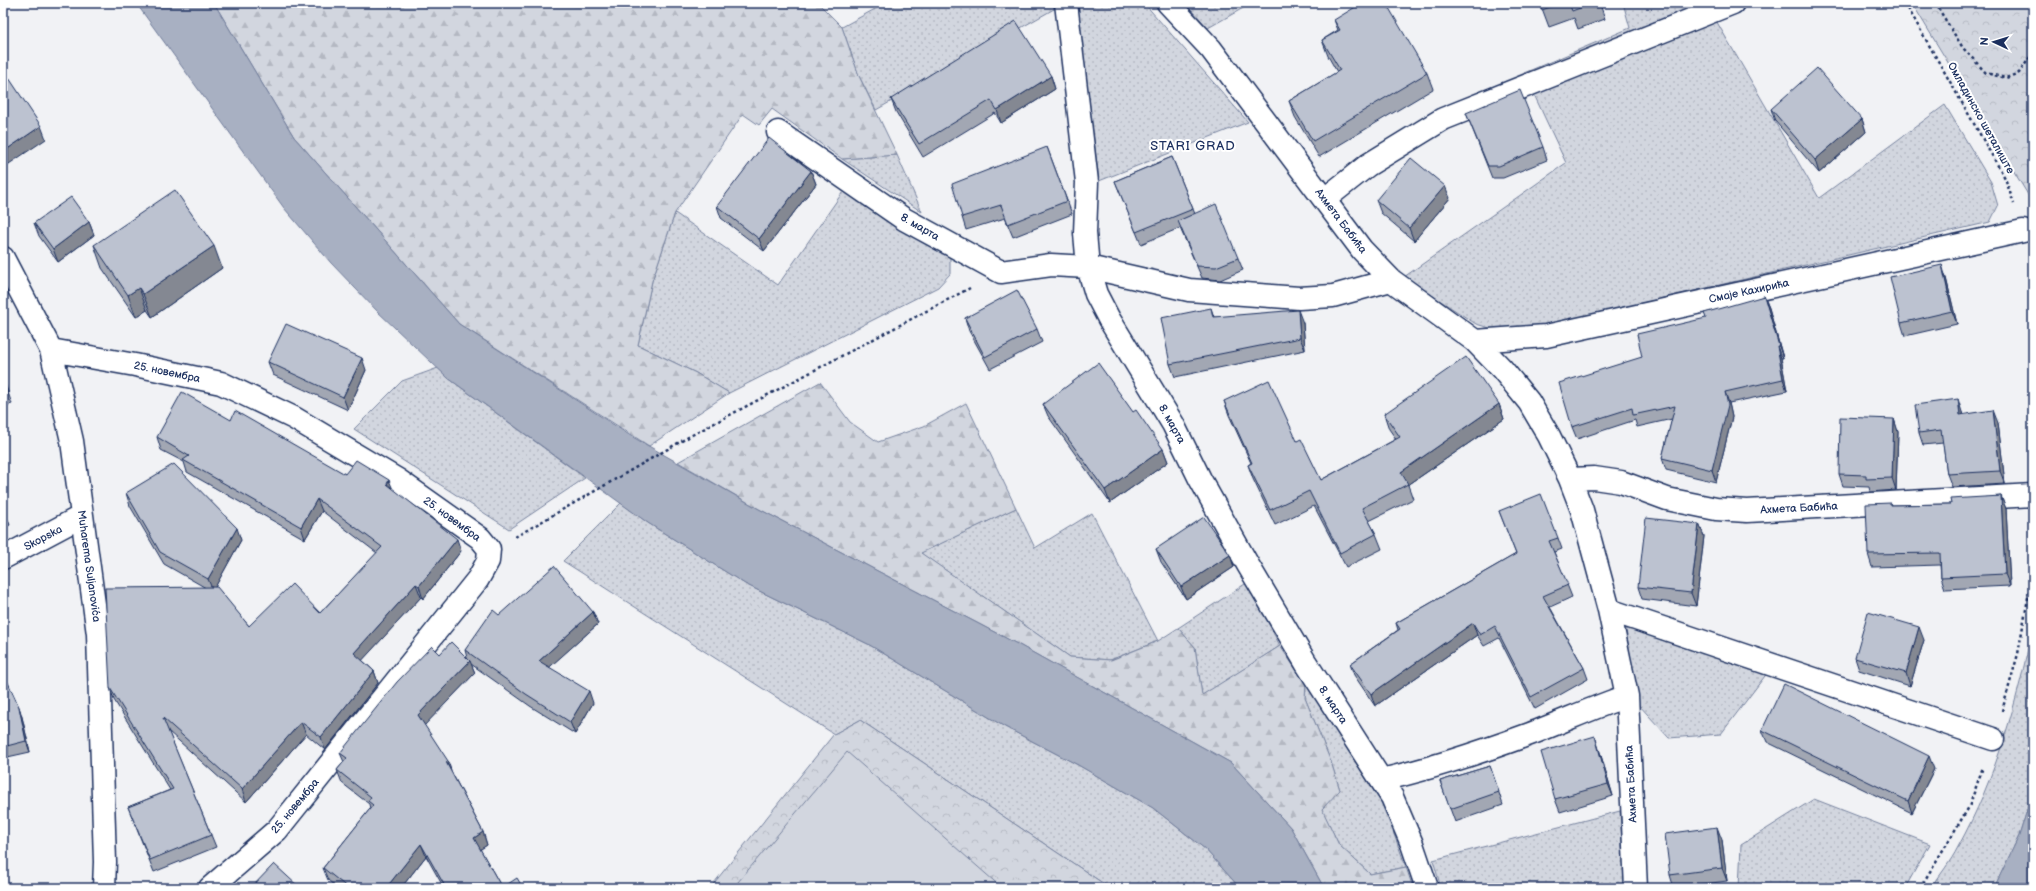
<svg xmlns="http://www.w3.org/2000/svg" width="2036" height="891" viewBox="0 0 2036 891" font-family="'Balsamiq Sans',sans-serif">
<defs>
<pattern id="grass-dots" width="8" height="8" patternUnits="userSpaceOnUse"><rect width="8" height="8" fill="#d2d6df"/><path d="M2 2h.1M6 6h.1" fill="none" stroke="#b4b8c2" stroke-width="1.8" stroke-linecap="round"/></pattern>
<pattern id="forest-firs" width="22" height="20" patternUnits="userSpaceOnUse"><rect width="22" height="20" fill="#d2d6df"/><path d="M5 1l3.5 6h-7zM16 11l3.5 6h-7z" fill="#b4b8c2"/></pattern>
<pattern id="park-crowns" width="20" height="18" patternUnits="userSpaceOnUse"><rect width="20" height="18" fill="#d2d6df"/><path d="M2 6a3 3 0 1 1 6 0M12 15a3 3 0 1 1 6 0" fill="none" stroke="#b4b8c2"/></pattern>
</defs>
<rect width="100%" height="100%" fill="#f1f2f5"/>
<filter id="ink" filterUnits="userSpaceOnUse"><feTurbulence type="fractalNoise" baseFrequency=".025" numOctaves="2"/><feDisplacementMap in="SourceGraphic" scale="8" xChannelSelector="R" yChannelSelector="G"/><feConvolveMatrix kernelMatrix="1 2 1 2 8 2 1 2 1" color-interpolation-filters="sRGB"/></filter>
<g filter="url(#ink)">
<!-- grass -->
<path fill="url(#grass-dots)" stroke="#76829e" d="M 886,3 L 1053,3 L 1054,9 L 876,110 L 859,76 L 842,27 Z
M 1077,3 L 1144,3 L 1248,122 L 1099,181 Z
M 1186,3 L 1252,3 L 1208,28 Z
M 1623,3 L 1708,3 L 1718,24 L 1819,198 L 1945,105 L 1991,182 L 1998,206 L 1990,222 L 1539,327 L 1500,331 L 1476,324 L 1404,277 L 1566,163 L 1524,73 L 1630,28 Z
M 897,155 L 922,212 L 842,159 Z
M 847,186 L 950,257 L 950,274 L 938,287 L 729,393 L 696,373 L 638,345 L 652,281 L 675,213 L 778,285 Z
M 438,368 L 448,378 L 585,478 L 509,529 L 354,429 L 402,381 Z
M 621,503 L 648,523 L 745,584 L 868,644 L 1005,727 L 1078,765 L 1153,808 L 1205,849 L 1240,888 L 1110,888 L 860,720 L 834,734 L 563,561 Z
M 1016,508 L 1035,548 L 1092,513 L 1158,641 L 1110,660 L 1070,657 L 920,553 Z
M 1248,582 L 1280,646 L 1202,696 L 1195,647 L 1178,628 Z
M 1634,626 L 1768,672 L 1721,734 L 1669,738 L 1638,704 L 1626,630 Z
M 2033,626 L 2033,791 L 2019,836 L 1994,888 L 1931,888 C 1940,875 1951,861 1958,847 C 1996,778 2017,702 2033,626 Z
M 1306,684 L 1384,807 L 1406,867 L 1370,874 L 1339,845 L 1321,808 L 1340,790 L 1331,762 L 1305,698 Z
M 1814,799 L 1930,844 L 1905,888 L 1739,888 L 1741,845 Z
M 1620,811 L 1625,888 L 1441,888 L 1433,860 Z"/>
<!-- forest -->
<path fill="url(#forest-firs)" stroke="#76829e" d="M 214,3 L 818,3 L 842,27 L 859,76 L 897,155 L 842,159 L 772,109 L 759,125 L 743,114 L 675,213 L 652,281 L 638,345 L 696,373 L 729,393 L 649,446 L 459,324 L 294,137 Z
M 820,382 L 850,422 L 878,442 L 924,426 L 966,403 L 1016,508 L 921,553 L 1070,657 L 1111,660 L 1158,641 L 1178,628 L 1195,647 L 1202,695 L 1280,646 L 1306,684 L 1305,698 L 1331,762 L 1340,790 L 1322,809 L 1339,845 L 1370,874 L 1406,867 L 1413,888 L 1324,888 L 1291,828 L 1231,763 L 1021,646 L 759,509 L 678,462 Z"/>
<!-- park -->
<path fill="url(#park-crowns)" stroke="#76829e" d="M 1912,3 L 2033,3 L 2033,203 Z
M 860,720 L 1110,888 L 710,888 L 834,734 Z"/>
<!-- pitch -->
<path fill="#d2d6df" stroke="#76829e" d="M 847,752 L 1002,888 L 733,888 Z"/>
<!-- water -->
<path fill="#a8b0c2" stroke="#707c9a" d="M 136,3 L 214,3 L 294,137 L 459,324 L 631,436 L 759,509 L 1021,646 L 1231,763 L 1291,828 L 1324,888 L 1240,888 L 1205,849 L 1153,808 L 1078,765 L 1005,727 L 868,644 L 745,584 L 648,523 L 448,378 L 378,312 L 331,263 L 284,208 Z
M 2033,791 L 2033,888 L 1994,888 L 2019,836 Z"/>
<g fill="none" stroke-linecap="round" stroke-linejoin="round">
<defs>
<path id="street" d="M 1066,3 L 1087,182 L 1085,233 L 1088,267 L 1189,290 L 1299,298 L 1333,296 L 1391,280
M 1168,3 L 1211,49 L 1362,250 L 1391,280 L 1475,341 L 1502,369 L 1529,402 L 1549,436 L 1570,479 L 1582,510 L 1609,610 L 1627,696 L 1636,888
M 778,132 L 904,219 L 1001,272 L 1051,265 L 1088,267 L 1096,294 L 1109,319 L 1173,424 L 1200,479 L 1248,565 L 1306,663 L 1392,797 L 1412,844 L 1427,888
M 1325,199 L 1368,165 L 1443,119 L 1733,3
M 3,258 L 51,350 L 72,441 L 98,634 L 105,862 L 104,888
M 1475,341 L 1546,336 L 2023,231
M 51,350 L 135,365 L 221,383 L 294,418 L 398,480 L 480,538 L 489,549 L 488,561 L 478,579 L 277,830 L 210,888
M 1570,479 L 1594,478 L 1621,482 L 1667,499 L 1716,509 L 1747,511 L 2033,495
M 3,558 L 82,516
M 1609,610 L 1993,739
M 1381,780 C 1431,769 1481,752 1530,734 C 1562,722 1594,707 1627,696"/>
</defs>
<!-- street casing -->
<use href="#street" stroke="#1b2f5e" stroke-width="25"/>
<!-- path -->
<path stroke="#1b2f5e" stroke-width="2.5" stroke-dasharray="3 3" stroke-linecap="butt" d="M 1905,3 L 2005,178 L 2014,204
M 1935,3 L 1963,48 L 1986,73 L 2006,78 L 2019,73 L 2033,53
M 2030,258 L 2033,271
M 515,537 L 692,435 L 970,288
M 2002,711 L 2018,654 L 2033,570
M 1920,888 L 1969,807 L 1983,767"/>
<!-- street -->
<use href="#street" stroke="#fff" stroke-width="22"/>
</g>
<!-- wall -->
<path fill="#a2a7b3" stroke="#1b2f5e" d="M 1540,3 L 1611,3 L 1601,7 L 1605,19 L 1578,29 L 1574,18 L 1549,27 Z
M 1334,20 L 1427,73 L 1433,89 L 1319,157 L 1295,117 L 1289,101 L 1337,72 L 1328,56 L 1322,40 L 1338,30 Z
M 1051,76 L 1055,89 L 1001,123 L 995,113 L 923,157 L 896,112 L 891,99 Z
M 1771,109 L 1862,119 L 1866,132 L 1819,173 L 1775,121 Z
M 1466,113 L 1543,147 L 1547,160 L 1503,178 L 1492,178 Z
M 1047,147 L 1072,214 L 1013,237 L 1005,218 L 966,230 L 962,217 Z
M 1172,157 L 1195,214 L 1238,258 L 1243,270 L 1220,280 L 1202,278 L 1180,228 L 1141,244 L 1115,181 Z
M 811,171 L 816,184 L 764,251 L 721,218 L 717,206 Z
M 1450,198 L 1414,241 L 1381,213 L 1376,200 Z
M 89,222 L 94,235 L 58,262 L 39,236 L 34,223 Z
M 94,245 L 222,268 L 152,317 L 147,310 L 136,317 L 102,268 Z
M 1946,278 L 1957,324 L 1905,336 L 1901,323 Z
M 1764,296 L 1769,308 L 1783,358 L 1781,358 L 1787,391 L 1729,403 L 1732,417 L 1716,482 L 1666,470 L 1662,458 L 1672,419 L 1637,427 L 1635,420 L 1577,439 L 1572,427 L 1642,357 L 1706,318 Z
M 1211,308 L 1214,317 L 1303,323 L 1305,350 L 1175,377 L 1170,364 Z
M 965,318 L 1037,329 L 1042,342 L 990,369 L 969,331 Z
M 268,362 L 366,370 L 348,410 L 273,375 Z
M 3,378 L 12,404 L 3,407 Z
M 1224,401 L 1297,441 L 1321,480 L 1396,439 L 1389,429 L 1384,414 L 1499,404 L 1504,419 L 1408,485 L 1413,499 L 1369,521 L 1376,534 L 1382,549 L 1346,567 L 1314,506 L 1275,525 L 1253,479 L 1248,465 L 1251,463 L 1229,415 Z
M 1043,404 L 1133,412 L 1163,449 L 1168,462 L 1110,503 L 1048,416 Z
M 1962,412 L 1963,415 L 1998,423 L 2005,484 L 1952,487 L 1947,474 L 1943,443 L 1923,445 L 1919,433 Z
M 1894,419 L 1898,432 L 1896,490 L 1870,492 L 1869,487 L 1843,486 L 1839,474 Z
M 231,420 L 345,474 L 392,489 L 461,551 L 423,599 L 421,597 L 362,660 L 374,671 L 378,683 L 325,750 L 306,734 L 246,802 L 168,731 L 216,847 L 154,872 L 128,807 L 170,790 L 114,700 L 110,688 L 206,588 L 164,564 L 130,506 L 126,493 L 241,540 L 215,587 L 249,626 L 320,613 L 377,553 L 322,511 L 305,539 L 187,472 L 184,462 L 161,450 L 157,437 Z
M 2001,496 L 2006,509 L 2010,586 L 1945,589 L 1941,577 L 1940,565 L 1872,567 L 1868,554 L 1891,503 L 1892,505 L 1951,504 Z
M 3,508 L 5,512 L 10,525 L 3,528 Z
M 1499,511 L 1558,538 L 1562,549 L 1554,552 L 1572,597 L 1550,607 L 1584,668 L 1588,679 L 1535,709 L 1499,638 L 1484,646 L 1477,635 L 1375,706 L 1354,675 L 1350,664 L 1398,630 L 1396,623 L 1516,554 Z
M 1699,524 L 1704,536 L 1696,606 L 1642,599 L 1638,587 Z
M 1156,549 L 1230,555 L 1234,567 L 1186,599 L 1161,562 Z
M 593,612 L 598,624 L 549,667 L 593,703 L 575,734 L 530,706 L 471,664 L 475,673 L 424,725 L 452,773 L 483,832 L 487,845 L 480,849 L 502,888 L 523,888 L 444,888 L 426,856 L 401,888 L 337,888 L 328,880 L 323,868 L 370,809 L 369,804 L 342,783 L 337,770 L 344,762 L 340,753 L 440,654 L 467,658 L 465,650 L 499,615 Z
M 1924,640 L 1910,686 L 1859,670 L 1855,658 Z
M 3,672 L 19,707 L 22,717 L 30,752 L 3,758 Z
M 1762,730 L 1934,769 L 1912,813 L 1767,742 Z
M 1599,749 L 1613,796 L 1560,812 L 1555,799 Z
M 1490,766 L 1503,805 L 1455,822 L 1440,781 Z
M 1722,840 L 1727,881 L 1674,888 L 1670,875 Z"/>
<!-- shaded-wall -->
<path fill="#848892" stroke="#1b2f5e" d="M 1051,76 L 1055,89 L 1001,123 L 997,110 Z
M 1862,119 L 1866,132 L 1819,173 L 1815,160 Z
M 41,126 L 46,139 L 3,168 L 3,152 Z
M 811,171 L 816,184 L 764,251 L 759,239 Z
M 1445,186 L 1450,198 L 1414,241 L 1409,228 Z
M 89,222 L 94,235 L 58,262 L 53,249 Z
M 214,246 L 222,268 L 152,317 L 143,294 Z
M 1942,265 L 1946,278 L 1957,324 L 1952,311 Z
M 139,288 L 147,310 L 136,317 L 128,295 Z
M 1764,296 L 1769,308 L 1783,358 L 1779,346 Z
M 1298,310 L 1303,323 L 1305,350 L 1300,338 Z
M 1777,346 L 1781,358 L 1787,391 L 1783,379 Z
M 362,358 L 366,370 L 348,410 L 343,397 Z
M 1725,392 L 1729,403 L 1732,417 L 1716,482 L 1712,470 Z
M 1958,399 L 1962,412 L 1965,427 L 1960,415 Z
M 1499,404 L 1504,419 L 1408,485 L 1401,472 Z
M 1993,410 L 1998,423 L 2005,484 L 2000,471 Z
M 1894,419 L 1898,432 L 1896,490 L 1892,478 Z
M 1163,449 L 1168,462 L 1110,503 L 1105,490 Z
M 389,480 L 394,492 L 387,484 Z
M 2001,496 L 2006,509 L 2010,586 L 2005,574 Z
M 317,499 L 322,511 L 305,539 L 301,527 Z
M 1699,524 L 1704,536 L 1696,606 L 1691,593 Z
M 237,528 L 241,540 L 213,591 L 208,579 Z
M 457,539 L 461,551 L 423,599 L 419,586 Z
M 1230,555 L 1234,567 L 1186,599 L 1181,587 Z
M 416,584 L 421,597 L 358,665 L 354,653 Z
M 593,612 L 598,624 L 543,673 L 539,661 Z
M 1473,623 L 1477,635 L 1375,706 L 1371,694 Z
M 1919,627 L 1924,640 L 1910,686 L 1906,673 Z
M 470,661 L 475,673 L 422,728 L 418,715 Z
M 374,671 L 378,683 L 325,750 L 321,737 Z
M 589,691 L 593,703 L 575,734 L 570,722 Z
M 19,707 L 22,717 L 30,752 L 26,741 Z
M 301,722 L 306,734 L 246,802 L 242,789 Z
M 1595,736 L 1599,749 L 1613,796 L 1608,784 Z
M 1929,756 L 1934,769 L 1912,813 L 1908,801 Z
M 448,761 L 452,773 L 446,762 Z
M 1717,827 L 1722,840 L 1727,881 L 1722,868 Z
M 483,832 L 487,845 L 478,851 L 474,838 Z
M 421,844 L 426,856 L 401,888 L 386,888 Z"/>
<!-- building -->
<path fill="#bcc2d0" stroke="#1b2f5e" d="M 1362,3 L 1386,3 L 1427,73 L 1313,141 L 1289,101 L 1340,70 L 1322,40 L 1340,30 L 1334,20 Z
M 1540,3 L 1561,3 L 1542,10 Z
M 1569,3 L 1593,3 L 1572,11 Z
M 1016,21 L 1051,76 L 997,110 L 991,100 L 919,144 L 891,99 Z
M 1817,68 L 1862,119 L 1815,160 L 1771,109 Z
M 3,69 L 41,126 L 3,152 Z
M 1520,90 L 1543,147 L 1499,166 L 1488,166 L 1466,113 Z
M 769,138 L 811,171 L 759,239 L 717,206 Z
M 1047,147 L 1067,201 L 1008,224 L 1001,205 L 962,217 L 952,184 Z
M 1172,157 L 1193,209 L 1136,232 L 1115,181 Z
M 1411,158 L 1445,186 L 1409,228 L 1376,200 Z
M 175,190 L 214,246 L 143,294 L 139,288 L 128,295 L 94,245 Z
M 71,197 L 89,222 L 53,249 L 34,223 Z
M 1216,204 L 1238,258 L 1216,267 L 1197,266 L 1178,221 Z
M 1942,265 L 1952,311 L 1901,323 L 1890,277 Z
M 1017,290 L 1037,329 L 985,357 L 965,318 Z
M 1764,296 L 1779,346 L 1777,346 L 1783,379 L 1725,392 L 1728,405 L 1712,470 L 1662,458 L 1675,406 L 1633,415 L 1632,408 L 1572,427 L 1559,383 L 1642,357 L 1637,334 L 1706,318 L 1704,313 Z
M 1211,308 L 1213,317 L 1298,310 L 1300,338 L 1170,364 L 1161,318 Z
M 286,324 L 362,358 L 343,397 L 268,362 Z
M 1466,357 L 1499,404 L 1401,472 L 1408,484 L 1362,508 L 1376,534 L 1340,553 L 1309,491 L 1270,510 L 1248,465 L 1252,463 L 1224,401 L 1269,380 L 1297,441 L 1301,439 L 1321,480 L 1400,437 L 1384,414 Z
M 1098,363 L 1133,412 L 1136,410 L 1163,449 L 1105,490 L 1043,404 Z
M 3,379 L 8,392 L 3,394 Z
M 182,392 L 231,420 L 235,411 L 345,474 L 356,460 L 389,480 L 387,484 L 457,539 L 419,586 L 416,584 L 354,653 L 374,671 L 321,737 L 301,722 L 242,789 L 163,718 L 211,835 L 150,860 L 128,807 L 173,789 L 110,688 L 105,588 L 217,587 L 249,626 L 292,584 L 320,613 L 382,547 L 317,499 L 301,527 L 183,460 L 189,456 L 157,437 Z
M 1958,399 L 1960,415 L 1993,410 L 2000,471 L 1947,474 L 1941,430 L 1919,433 L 1915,405 Z
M 1840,417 L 1894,419 L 1892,478 L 1866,479 L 1866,475 L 1839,474 Z
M 174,464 L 237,528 L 208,579 L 160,552 L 126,493 Z
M 1541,494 L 1558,538 L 1549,541 L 1568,585 L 1543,596 L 1584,668 L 1531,697 L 1495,626 L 1480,635 L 1473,623 L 1371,694 L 1350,664 L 1400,629 L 1396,623 L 1516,554 L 1499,511 Z
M 2001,496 L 2005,574 L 1941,577 L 1940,553 L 1868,554 L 1866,504 L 1891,503 L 1891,505 L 1951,504 L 1950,499 Z
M 3,508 L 5,512 L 3,513 Z
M 1204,517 L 1230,555 L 1181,587 L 1156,549 Z
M 1646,518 L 1699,524 L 1691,593 L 1638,587 Z
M 554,566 L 593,612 L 539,661 L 589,691 L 570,722 L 526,694 L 465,650 L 493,610 L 499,615 Z
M 1868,612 L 1919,627 L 1906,673 L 1855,658 Z
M 451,642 L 470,661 L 418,715 L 448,761 L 446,762 L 483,832 L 474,838 L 502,888 L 517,878 L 523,888 L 446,888 L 421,844 L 386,888 L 348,888 L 323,868 L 373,805 L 368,801 L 371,797 L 337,770 L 347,758 L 340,753 L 397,682 L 432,646 L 440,654 Z
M 3,672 L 19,707 L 26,741 L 3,747 Z
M 1784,684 L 1929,756 L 1908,801 L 1762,730 Z
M 1595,736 L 1608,784 L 1555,799 L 1541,752 Z
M 1490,766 L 1499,792 L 1450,809 L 1440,781 Z
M 1717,827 L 1722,868 L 1670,875 L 1665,834 Z
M 274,864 L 300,888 L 251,888 Z"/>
</g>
<g text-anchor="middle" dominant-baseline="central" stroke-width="4" stroke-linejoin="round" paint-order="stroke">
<!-- street labels -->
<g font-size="11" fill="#1b2f5e" stroke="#fff">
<text transform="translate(1981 118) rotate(61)">Омладинскo шеталиште</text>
<text transform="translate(1341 221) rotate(53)">Ахмета Бабића</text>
<text transform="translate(920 227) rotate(30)">8. марта</text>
<text transform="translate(1749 291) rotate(-12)">Смaје Кахирића</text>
<text transform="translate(167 372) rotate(12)">25. новембра</text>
<text transform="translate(1172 424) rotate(61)">8. марта</text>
<text transform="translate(1799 508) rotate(-3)">Ахмета Бабића</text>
<text transform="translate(452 519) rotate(36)">25. новембра</text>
<text transform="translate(43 538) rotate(-28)">Skopska</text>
<text transform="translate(89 566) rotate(82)">Muharema Suljanovića</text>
<text transform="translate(1333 705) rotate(57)">8. марта</text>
<text transform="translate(1631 784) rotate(-93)">Ахмета Бабића</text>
<text transform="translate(295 806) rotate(-50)">25. новембра</text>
</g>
<!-- quarter labels -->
<g font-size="13" letter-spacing="1" fill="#1b2f5e" stroke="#fff">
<text x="1193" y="146">STARI GRAD</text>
</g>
</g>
<!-- margin -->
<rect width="2036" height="891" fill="none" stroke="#fff" stroke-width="16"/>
<rect x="8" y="8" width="2020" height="875" fill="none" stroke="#1b2f5e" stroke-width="1.5" filter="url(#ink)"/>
<!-- north arrow -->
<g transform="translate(1994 42) rotate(274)" stroke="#ffffff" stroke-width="3" paint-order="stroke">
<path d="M0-3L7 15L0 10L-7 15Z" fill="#1b2f5e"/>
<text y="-6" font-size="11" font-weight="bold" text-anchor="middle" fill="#1b2f5e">N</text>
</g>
</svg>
